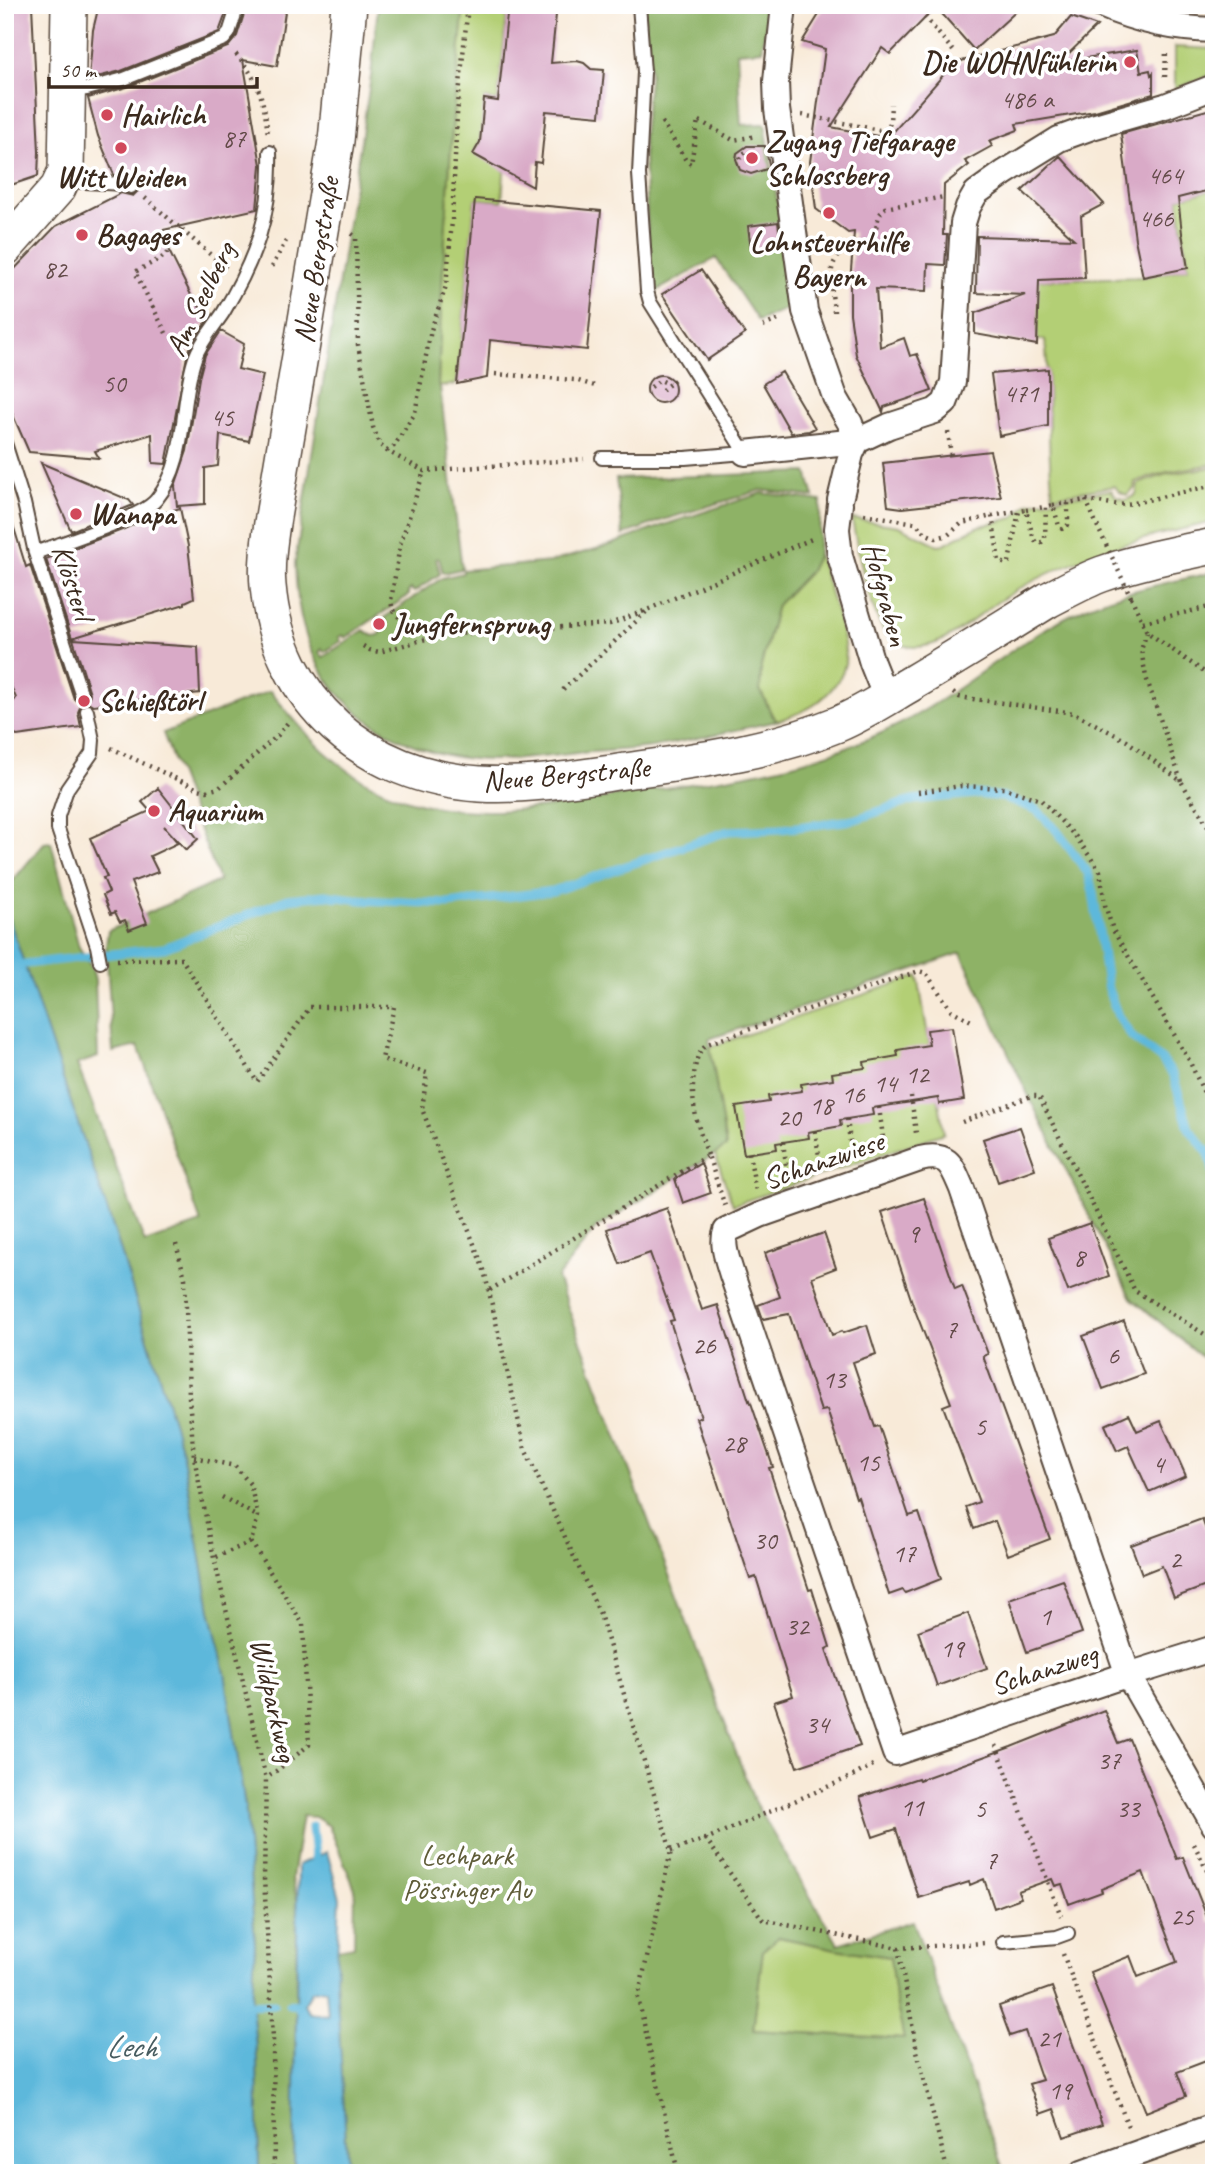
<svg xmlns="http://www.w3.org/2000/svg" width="1219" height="2178" viewBox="0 0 1219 2178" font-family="Caveat,sans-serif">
<rect width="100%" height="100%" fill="#fff"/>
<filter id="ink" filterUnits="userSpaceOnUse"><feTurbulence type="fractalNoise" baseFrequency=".0143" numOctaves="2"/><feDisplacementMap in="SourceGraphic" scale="14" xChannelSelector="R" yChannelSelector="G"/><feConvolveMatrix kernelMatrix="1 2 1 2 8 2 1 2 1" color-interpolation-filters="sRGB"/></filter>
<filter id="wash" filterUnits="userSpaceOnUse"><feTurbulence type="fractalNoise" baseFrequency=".00686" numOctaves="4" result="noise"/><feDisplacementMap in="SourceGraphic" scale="28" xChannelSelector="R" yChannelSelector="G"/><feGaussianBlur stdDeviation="1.57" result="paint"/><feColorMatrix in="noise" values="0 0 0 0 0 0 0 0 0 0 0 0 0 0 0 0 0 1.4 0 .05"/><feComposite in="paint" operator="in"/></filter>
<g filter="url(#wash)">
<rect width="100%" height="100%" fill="#f8ead8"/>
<!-- green -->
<path fill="#b3cf75" stroke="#777c4a" stroke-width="2" d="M 464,5 L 508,5 L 498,101 L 485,99 L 480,142 L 476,149 L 505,160 L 502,201 L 475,199 L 457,384 L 438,387 L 442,285 L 453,115 Z
M 1175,47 L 1214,49 L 1214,74 L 1175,89 Z
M 1214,189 L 1214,464 L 1167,472 L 1135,482 L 1134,489 L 1127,495 L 1119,492 L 1115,486 L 1053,496 C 1046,444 1051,392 1045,340 L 1037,340 L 1037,280 L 1143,277 L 1188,268 L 1178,198 Z
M 1214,467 L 1214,522 C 1138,538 1065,558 999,601 C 971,619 942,653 906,646 C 900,645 891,640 888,636 C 870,615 857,547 852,519 L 899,526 L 938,545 L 944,544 L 977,527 L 1013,518 L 1028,503 L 1111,490 L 1116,497 L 1126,500 L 1136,495 L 1138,484 L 1167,474 Z
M 818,554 C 825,578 849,642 845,664 C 841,682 823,701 807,709 C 798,714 787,717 777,721 L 772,715 L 760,690 L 761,666 L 777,605 L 810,571 Z
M 918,976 L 944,1133 L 733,1205 L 715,1154 L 726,1147 L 710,1047 Z
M 778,1937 L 836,1949 L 890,1957 L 895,1997 L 905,2039 L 753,2030 L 763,1950 Z"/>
<!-- forest -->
<path fill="#8eb266" stroke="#646e42" stroke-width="2" fill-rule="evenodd" d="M 378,5 L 464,5 L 453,115 L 442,285 L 438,386 L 440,387 L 462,569 L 443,573 L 439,558 L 436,558 L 440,574 L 414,592 L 411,589 L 408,592 L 409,595 L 345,638 L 343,635 L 339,637 L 341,641 L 324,652 L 322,649 L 319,652 L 323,657 L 364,630 L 373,636 L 379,635 L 386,627 L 385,617 L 442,578 L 463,573 L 463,570 L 551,562 L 610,545 L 664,525 L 762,493 L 821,501 L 818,554 L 810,571 L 777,605 L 761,666 L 760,690 L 772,715 L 777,721 C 736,730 694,740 652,747 C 628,750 602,751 578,753 C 550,756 521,760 493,760 C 422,760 345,723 314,656 C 300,627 296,595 295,563 L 371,76 Z
M 643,5 L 769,5 L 762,50 L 737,52 L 741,125 L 765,124 L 785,248 L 790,307 L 758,321 L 716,258 L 651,294 L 643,135 L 650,72 Z
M 807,472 L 814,497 L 761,490 L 663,520 L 623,535 L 616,479 Z
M 1214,572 L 1214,1367 L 1131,1298 L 1032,1103 L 961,953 L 709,1039 L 726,1147 L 596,1228 L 557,1278 L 755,1803 L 838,1944 L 913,1921 L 1003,2169 L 999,2173 L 348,2173 L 336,1980 L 337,1949 L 354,1946 L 355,1889 L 329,1826 L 315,1817 L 302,1816 L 292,1878 L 297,1900 L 294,2173 L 259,2173 L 257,2059 L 252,2005 L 255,1944 L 246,1813 L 225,1673 L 210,1610 L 182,1451 L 118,1242 L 5,907 L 5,890 L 44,843 L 51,842 L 79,947 L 92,968 L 95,980 L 98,1057 L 77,1064 L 145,1243 L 201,1223 L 138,1046 L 113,1052 L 106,945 L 108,931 L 219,881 L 163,733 L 270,691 C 305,734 336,771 389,793 C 469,827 557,805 639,792 C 729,778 811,768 894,727 C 957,696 1009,646 1072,614 C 1116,591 1166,584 1214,572 ZM 779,1937 L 836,1949 L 890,1957 L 895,1997 L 904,2039 L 753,2030 L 763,1950 Z"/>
<!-- water -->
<path fill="#5db8db" stroke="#4c717c" stroke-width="2" fill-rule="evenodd" d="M 5,907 L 118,1242 L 182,1451 L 210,1610 L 225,1673 L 246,1813 L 255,1944 L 252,2005 L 257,2059 L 259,2173 L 5,2173 Z
M 327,1852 L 340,1898 L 336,1980 L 348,2173 L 294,2173 L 298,1865 ZM 326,1989 L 328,2015 L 309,2013 L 304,2004 L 312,1991 Z"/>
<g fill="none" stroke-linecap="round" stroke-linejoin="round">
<!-- stream -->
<path stroke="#5db8db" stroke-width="9" d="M 5,969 L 25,964 L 164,948 L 288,899 L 325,895 L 361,900 L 448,904 L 553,891 L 728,831 L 781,829 L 853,820 L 913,800 L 975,794 L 1003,797 L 1037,810 L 1057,831 L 1088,873 L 1093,892 L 1108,989 L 1118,1016 L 1132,1037 L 1162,1060 L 1173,1075 L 1189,1128 L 1209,1154 L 1214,1173
M 312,1827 L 316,1867
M 289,2004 L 298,2005 L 302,2014
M 241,2005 L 274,2004"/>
</g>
<g id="blocks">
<!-- building -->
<path fill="#d9aac7" d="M 5,5 L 32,5 L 39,152 L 38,176 L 5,187 Z
M 99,5 L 229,5 L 219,32 L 121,71 L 89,79 L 93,30 Z
M 247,5 L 286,5 L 277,66 L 243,60 L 261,165 L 257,209 L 159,231 L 193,299 L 209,318 L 193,341 L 187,356 L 166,464 L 153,463 L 152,434 L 95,451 L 99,458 L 29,452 L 5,397 L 5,279 L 56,226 L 121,193 L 133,196 L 139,190 L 138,182 L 134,179 L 125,175 L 114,175 L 98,136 L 88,98 L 127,87 L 228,47 L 237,36 Z
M 508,5 L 557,5 L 551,63 L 577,61 L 584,63 L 591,69 L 604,70 L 600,116 L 546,111 L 541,163 L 535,162 L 533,187 L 473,154 L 480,142 L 484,99 L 498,101 Z
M 825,5 L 1023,5 L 974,50 L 936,7 L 890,54 L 882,48 L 831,127 L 862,133 L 888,138 L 946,72 L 942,66 L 1054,37 L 1071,17 L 1097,26 L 1060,62 L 1137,50 L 1141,72 L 1150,70 L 1151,75 L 1153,73 L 1153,94 L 1095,111 L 1016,124 L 1018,130 L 989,141 L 992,146 L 965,161 L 969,165 L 944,185 L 943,235 L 947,235 L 945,265 L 928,264 L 927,291 L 876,289 L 880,347 L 904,338 L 910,356 L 917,354 L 932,391 L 884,407 L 883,412 L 856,355 L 850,314 L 850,283 L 854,232 L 848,233 L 816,209 L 810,162 L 825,49 L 802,42 Z
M 1214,108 L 1214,189 L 1178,198 L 1182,233 L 1188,268 L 1143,277 L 1135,239 L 1121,134 Z
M 747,146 L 765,146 L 770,168 L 751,174 L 740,170 L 736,159 L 737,153 Z
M 1060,156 L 1104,204 L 1081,216 L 1085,278 L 1039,280 L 1037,345 L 975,334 L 975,313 L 1025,295 L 976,293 L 977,236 L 1074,239 L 1022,191 Z
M 475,199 L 601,211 L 587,350 L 490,340 L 487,378 L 457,384 Z
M 778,222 L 781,245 L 751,249 L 748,226 Z
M 701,270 L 745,334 L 707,360 L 662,294 Z
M 221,331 L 244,344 L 238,369 L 263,375 L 249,441 L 220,435 L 218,466 L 205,468 L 205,504 L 177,506 L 175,486 L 187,451 L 199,378 L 205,355 Z
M 1048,369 L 1048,426 L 999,436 L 991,374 Z
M 782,372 L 815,428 L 809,431 L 791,433 L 763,384 Z
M647 389a14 14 0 1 1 28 0a14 14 0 1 1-28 0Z
M 990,451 L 1001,497 L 902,508 L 888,506 L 883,463 Z
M 41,463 L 129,500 L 133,505 L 71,531 Z
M 180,508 L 188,546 L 194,598 L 185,602 L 185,604 L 72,638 L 46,559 L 122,530 L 145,519 Z
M 10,515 L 26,567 L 30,565 L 74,699 L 81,705 L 78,712 L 81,727 L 17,736 L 5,730 L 5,713 L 16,698 L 5,672 L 5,516 Z
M 73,639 L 198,647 L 200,693 L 93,705 L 88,702 L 90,693 Z
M 158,788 L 198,839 L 186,850 L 164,826 L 178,843 L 150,856 L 158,872 L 131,882 L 147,923 L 129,930 L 125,920 L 120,922 L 115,912 L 111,914 L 103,895 L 109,892 L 103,878 L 107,877 L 90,838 L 150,811 L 142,802 Z
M 952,1027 L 964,1100 L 939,1104 L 938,1098 L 872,1108 L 873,1115 L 840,1120 L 841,1126 L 808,1132 L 809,1138 L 776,1143 L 777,1149 L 744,1154 L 736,1107 L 769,1102 L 768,1096 L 802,1091 L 801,1084 L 833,1079 L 832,1073 L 865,1068 L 864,1062 L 898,1056 L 897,1050 L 929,1045 L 927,1030 Z
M 1020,1127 L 1035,1169 L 998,1182 L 983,1139 Z
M 701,1163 L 711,1193 L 683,1203 L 675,1179 Z
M 924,1198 L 955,1289 L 962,1286 L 988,1354 L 983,1356 L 1050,1539 L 1008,1555 L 995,1521 L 974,1529 L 966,1507 L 979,1502 L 943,1406 L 951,1403 L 913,1305 L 882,1212 Z
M 667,1208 L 702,1310 L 718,1305 L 749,1401 L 750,1400 L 773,1467 L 769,1468 L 809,1590 L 812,1589 L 830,1647 L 826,1649 L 860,1746 L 797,1767 L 774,1702 L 793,1696 L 756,1577 L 750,1579 L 696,1418 L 701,1417 L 670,1321 L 674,1320 L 650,1253 L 620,1264 L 607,1229 Z
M 1090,1223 L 1109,1276 L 1068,1291 L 1048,1238 Z
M 824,1233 L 836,1268 L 812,1277 L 832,1335 L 842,1331 L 843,1333 L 867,1325 L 876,1354 L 853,1362 L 875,1427 L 879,1426 L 909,1516 L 919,1513 L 941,1579 L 905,1593 L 903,1590 L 889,1595 L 858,1497 L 856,1498 L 827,1410 L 821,1411 L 789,1314 L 763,1319 L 758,1305 L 780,1297 L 765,1253 Z
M 1124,1321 L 1144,1374 L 1103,1389 L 1083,1336 Z
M 1129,1414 L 1137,1431 L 1161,1421 L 1186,1476 L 1149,1492 L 1128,1446 L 1117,1451 L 1105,1425 Z
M 1202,1519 L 1214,1551 L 1214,1583 L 1174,1598 L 1162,1566 L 1142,1574 L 1131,1545 Z
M 1063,1580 L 1082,1633 L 1027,1652 L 1009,1599 Z
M 968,1613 L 987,1668 L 937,1686 L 918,1631 Z
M 1104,1710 L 1118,1743 L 1129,1739 L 1177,1859 L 1183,1857 L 1209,1922 L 1214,1921 L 1214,2058 L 1177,2072 L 1186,2096 L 1146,2112 L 1090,1972 L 1130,1956 L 1138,1977 L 1177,1962 L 1143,1872 L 1101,1889 L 1102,1892 L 1069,1904 L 1062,1884 L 1055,1886 L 1052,1879 L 1018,1891 L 1021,1898 L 994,1908 L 984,1879 L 970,1885 L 969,1882 L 919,1898 L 896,1829 L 873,1837 L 860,1797 L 918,1778 L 919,1780 L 1011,1747 Z
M 1052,1987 L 1102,2124 L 1064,2137 L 1054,2109 L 1040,2114 L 1029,2084 L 1042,2080 L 1025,2031 L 1010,2036 L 999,2006 Z"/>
</g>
</g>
<g filter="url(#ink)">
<use href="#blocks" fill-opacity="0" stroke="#57473a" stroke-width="2"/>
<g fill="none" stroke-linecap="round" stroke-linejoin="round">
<defs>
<path id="service" d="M 70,91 L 87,89 L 124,79 L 224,39 L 229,33 L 238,5
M 66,181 L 124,184 L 131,187
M 5,443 L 24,503 L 35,553 L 82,696
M 602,458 L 685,458 L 745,453 L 650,302 L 647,291 L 639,174 L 644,72 L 639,5
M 35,553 C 61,543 141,518 156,500 C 189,460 179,404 195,358 C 201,341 213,328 223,313 C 255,260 272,215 270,152
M 87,711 L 93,740 L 92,753 L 67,789 L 58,816 L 58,829 L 97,946 L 100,962
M 1003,1942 L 1057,1937 L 1068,1933"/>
<path id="minor" d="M 784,5 L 776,81 L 777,109 L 805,311 L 835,397 L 850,423 L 857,441 L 851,454 L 840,500
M 1101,5 C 1137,21 1175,29 1214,30
M 745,453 L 857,441 L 889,426 L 935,411 L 945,403 L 953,382 L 963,223 L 968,207 L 976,193 L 1004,173 L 1059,139 L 1092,127 L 1165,106 L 1214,87
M 840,504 L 837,529 L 840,556 L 872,663 L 886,698
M 1214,1648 L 1128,1675 L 1114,1679 L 895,1753 L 732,1275 C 728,1261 721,1245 726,1231 L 760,1215 L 920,1159 C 949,1152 952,1166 962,1189 L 1128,1675 L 1214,1825
M 1082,2173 L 1214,2126"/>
<path id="secondary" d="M 349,5 L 336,141 L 272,523 C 269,544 266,565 268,586 C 278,702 367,777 480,784 C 530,787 582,777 632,770 C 703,760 772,751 838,724 C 864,713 888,697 912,683 C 958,656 1003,628 1048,600 C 1066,591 1083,581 1102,574 C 1138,561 1176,554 1214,546
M 5,248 L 58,188 L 66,171 L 69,5"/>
</defs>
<!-- service casing -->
<use href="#service" stroke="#57473a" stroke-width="16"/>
<!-- minor casing -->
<use href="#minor" stroke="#57473a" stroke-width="28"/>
<!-- secondary casing -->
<use href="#secondary" stroke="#57473a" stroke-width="38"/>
<!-- path -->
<path stroke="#57473a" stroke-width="4.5" stroke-dasharray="2 5" stroke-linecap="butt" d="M 925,17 L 954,52
M 236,54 C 259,80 264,100 268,135
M 1165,77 L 1166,51
M 802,115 L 879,130 L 887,129 L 890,123 L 891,104
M 662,122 L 687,162 L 691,164 L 698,120 L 733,140 L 757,136
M 740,159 L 742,154 L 747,152 L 757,155
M 145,198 L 226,268
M 352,234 L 356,237 L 358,345 L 373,427 L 380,445 L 387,451 L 424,471 L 584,459
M 272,267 L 286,241
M 834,312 C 833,294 823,258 847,252 C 854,250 862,250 869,248 L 872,245 L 879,215 L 885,208 L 944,197
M 763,326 L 781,319
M 166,333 L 135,272 L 165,256 L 181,228
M 495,374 L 575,380 L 595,386
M 651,387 L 660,380 L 669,384
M 662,390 L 677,378
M 948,432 L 951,456
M 387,451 L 394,446 L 415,413 L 431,330 L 446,286 L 452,221 L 457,115 L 468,5
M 1086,500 L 1100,532
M 1053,505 L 1068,503
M 1026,510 L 1045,507
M 864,514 L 915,523 L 927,534 L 936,538 L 948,535 L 962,523 L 992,516 L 999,561 L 1006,564 L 1009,562 L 1019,511 L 1026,510 L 1034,540 L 1037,543 L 1042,542 L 1045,538 L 1046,507 L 1053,505 L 1059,526 L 1062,529 L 1068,525 L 1068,503 L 1086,500 L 1119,505 L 1134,503 L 1214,485
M 992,516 L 1019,511
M 1131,597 L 1147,632 L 1214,679
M 392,606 L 391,601 L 400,545 L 424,471
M 394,610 C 405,629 420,632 441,635 L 610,624 L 649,609 L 814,538
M 1143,622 L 1214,606
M 1147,632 L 1141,650 L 1146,677 L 1181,781
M 363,646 L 370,650 L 379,652 L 437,636
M 563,690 L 646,612
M 953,693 L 959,697 L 1074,713 L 1127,741 L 1181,781 L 1208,826 L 1214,843
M 111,748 L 198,789 L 207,791 L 219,788 L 278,735 L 289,721
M 918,792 L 961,786 L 1004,788 L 1041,800 L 1076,837 L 1100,871 L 1105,905 L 1113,930 L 1189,1060 L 1214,1115
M 117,960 L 182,959 L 257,1082 L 310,1007 L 394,1007 L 382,1059 L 427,1073 L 422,1109 L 484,1270 L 525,1449 L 600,1614 L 671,1851 L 638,1998 L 677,2168 L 696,2173
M 911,1096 L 916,1133
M 879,1107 L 884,1145
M 847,1119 L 852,1156
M 962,1122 L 1031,1096 L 1039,1096 L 1135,1291 L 1214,1340
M 815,1131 L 821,1168
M 783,1142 L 788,1179
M 749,1153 L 756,1191
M 708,1155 C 697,1125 689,1100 695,1068 C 697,1058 698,1051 707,1044 L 919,971 L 926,973 L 951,1010 L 973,1022
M 176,1244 L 185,1278 L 189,1397 L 194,1457 L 214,1558 L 266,1779 L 264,1878 L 273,2038 L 274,2173
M 490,1290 L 708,1155 L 725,1206
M 194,1457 L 235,1466 L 250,1484 L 258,1516 L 251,1542 L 214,1558
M 222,1497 L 257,1516
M 251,1542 L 303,1624 L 309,1745 L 266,1779
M 996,1745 L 1061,1916
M 873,1765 L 855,1775 L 706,1839 L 763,1920 L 898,1948 L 917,2051 L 948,2173
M 1194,1844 L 1214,1885
M 671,1851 L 706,1839
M 898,1948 L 985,1943
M 1063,1954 L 1129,2129"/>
<!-- service -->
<use href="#service" stroke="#fff" stroke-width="12"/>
<!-- minor -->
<use href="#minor" stroke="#fff" stroke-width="24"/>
<!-- secondary -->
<use href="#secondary" stroke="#fff" stroke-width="35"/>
<!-- path-bridge -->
<path stroke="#57473a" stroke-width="4.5" stroke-dasharray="2 5" stroke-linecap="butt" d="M 1100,532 L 1131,597"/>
</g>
</g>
<!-- markers -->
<g fill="#d1495b" stroke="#fff" stroke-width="2.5">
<circle cx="1130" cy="62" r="7"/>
<circle cx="107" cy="115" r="7"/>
<circle cx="121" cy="148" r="7"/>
<circle cx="752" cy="158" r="7"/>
<circle cx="829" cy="213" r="7"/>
<circle cx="82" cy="235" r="7"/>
<circle cx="76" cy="514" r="7"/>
<circle cx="379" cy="624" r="7"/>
<circle cx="84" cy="701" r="7"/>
<circle cx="154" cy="811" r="7"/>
</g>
<g text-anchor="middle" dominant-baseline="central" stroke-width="7" stroke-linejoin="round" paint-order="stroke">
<!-- number labels -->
<g font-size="26" fill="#624a48">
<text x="1027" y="99">486 a</text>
<text x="234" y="138">87</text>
<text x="1165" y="175">464</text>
<text x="1156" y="218">466</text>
<text x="55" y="269">82</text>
<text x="114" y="383">50</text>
<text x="1021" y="393">471</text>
<text x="222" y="417">45</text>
<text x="917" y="1074">12</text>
<text x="885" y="1083">14</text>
<text x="853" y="1094">16</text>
<text x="821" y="1105">18</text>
<text x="789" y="1117">20</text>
<text x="913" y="1233">9</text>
<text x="1079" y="1257">8</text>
<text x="951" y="1329">7</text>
<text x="704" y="1345">26</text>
<text x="1113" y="1355">6</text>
<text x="834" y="1379">13</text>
<text x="980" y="1426">5</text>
<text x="734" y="1443">28</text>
<text x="868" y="1462">15</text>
<text x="1158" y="1464">4</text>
<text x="765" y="1540">30</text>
<text x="904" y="1553">17</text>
<text x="1175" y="1559">2</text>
<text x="1045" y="1616">1</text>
<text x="797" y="1626">32</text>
<text x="952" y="1648">19</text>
<text x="817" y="1724">34</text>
<text x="1109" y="1760">37</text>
<text x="912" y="1807">11</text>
<text x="980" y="1808">5</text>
<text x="1128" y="1808">33</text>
<text x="991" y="1860">7</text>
<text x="1182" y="1916">25</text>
<text x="1049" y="2038">21</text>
<text x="1060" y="2090">19</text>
</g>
<!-- poi labels -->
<g font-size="30" font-weight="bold" fill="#3b2a1e" stroke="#fff" text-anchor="start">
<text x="1116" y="62" text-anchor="end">Die WOHNfühlerin</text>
<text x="121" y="115">Hairlich</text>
<text x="766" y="141">Zugang Tiefgarage<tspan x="766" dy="34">Schlossberg</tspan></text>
<text x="121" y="177" text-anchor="middle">Witt Weiden</text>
<text x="96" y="235">Bagages</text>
<text x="829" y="242" text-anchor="middle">Lohnsteuerhilfe<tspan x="829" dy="34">Bayern</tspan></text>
<text x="90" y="514">Wanapa</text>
<text x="393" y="624">Jungfernsprung</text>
<text x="98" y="701">Schießtörl</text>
<text x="168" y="811">Aquarium</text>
</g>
<!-- street labels -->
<g font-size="30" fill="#3b2a1e" stroke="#fff">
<text transform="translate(316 260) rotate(-81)">Neue Bergstraße</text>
<text transform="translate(200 299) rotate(-64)">Am Seelberg</text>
<text transform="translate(73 582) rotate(72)">Klösterl</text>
<text transform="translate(886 594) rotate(75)">Hofgraben</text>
<text transform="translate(566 774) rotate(-5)">Neue Bergstraße</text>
<text transform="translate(823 1160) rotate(-19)">Schanzwiese</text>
<text transform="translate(1044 1669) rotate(-18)">Schanzweg</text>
<text transform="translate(274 1700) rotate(77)">Wildparkweg</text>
</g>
<!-- park labels -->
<g font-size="30" fill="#5f5c38" stroke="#fff">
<text x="467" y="1855">Lechpark<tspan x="467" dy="34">Pössinger Au</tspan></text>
</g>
<!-- water labels -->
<g font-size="32" font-style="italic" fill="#475c60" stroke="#fff">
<text x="131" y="2046">Lech</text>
</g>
</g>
<!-- margin -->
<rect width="1219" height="2178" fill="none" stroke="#fff" stroke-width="28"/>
<!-- scale -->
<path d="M49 77v10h208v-10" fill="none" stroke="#3b2a1e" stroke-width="3.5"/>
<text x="60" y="77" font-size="21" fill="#3b2a1e" stroke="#ffffff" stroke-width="5" paint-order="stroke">50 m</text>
</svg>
